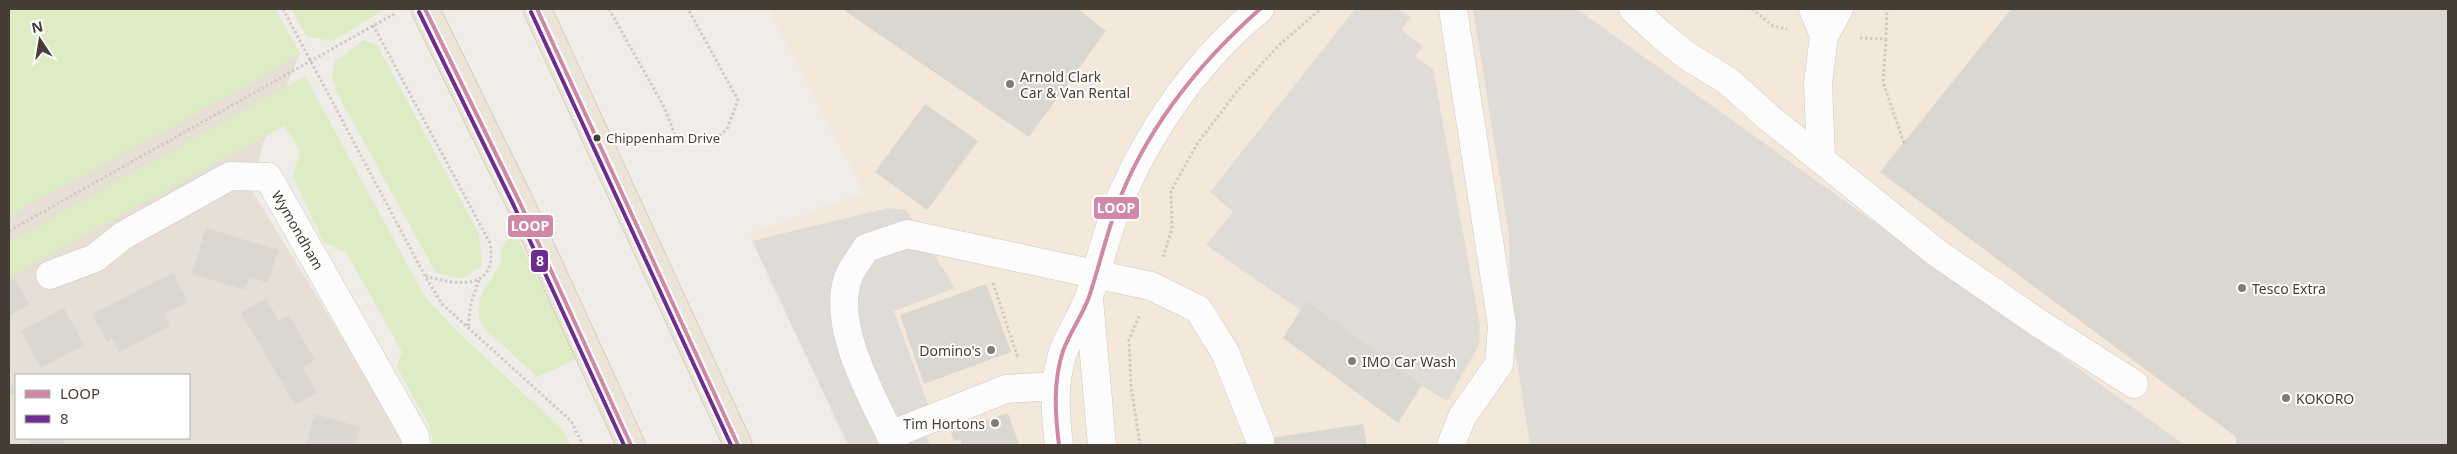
<svg xmlns="http://www.w3.org/2000/svg" width="2457" height="454" viewBox="0 0 2457 454" font-family="'Noto Sans',sans-serif">
<rect width="100%" height="100%" fill="#f0ede8"/>
<!-- residential -->
<path fill="#e5dfd5" fill-rule="evenodd" d="M 9,9 L 275,9 L 300,53 L 262,146 L 252,191 L 395,424 L 423,445 L 9,445 ZM 16,375 L 189,375 L 189,438 L 16,438 Z"/>
<!-- commercial -->
<path fill="#f4e8da" d="M 768,9 L 2448,9 L 2448,445 L 848,445 L 749,234 L 865,193 Z"/>
<!-- green -->
<path fill="#deecc6" d="M 9,9 L 275,9 L 300,53 L 254,82 L 9,216 Z
M 291,9 L 381,9 L 382,11 L 333,41 L 307,37 Z
M 364,40 L 377,45 L 479,234 L 482,266 L 462,279 L 436,273 L 338,95 L 332,76 L 335,61 Z
M 305,76 L 425,297 L 459,333 L 562,429 L 571,445 L 433,445 L 430,427 L 397,367 L 402,352 L 346,252 L 324,243 L 293,177 L 300,150 L 284,126 L 9,277 L 9,242 Z
M 514,231 L 577,359 L 537,377 L 486,330 L 478,316 L 481,295 L 501,263 L 501,249 Z"/>
<!-- parking -->
<path fill="#dfdcd8" d="M 1355,9 L 1398,9 L 1411,17 L 1401,30 L 1423,46 L 1415,57 L 1433,69 L 1480,326 L 1479,345 L 1447,401 L 1300,310 L 1206,245 L 1233,212 L 1210,192 Z
M 1473,9 L 1577,9 L 2185,445 L 1530,445 L 1511,325 L 1509,234 Z
M 888,208 L 906,210 L 955,288 L 894,311 L 935,424 L 925,433 L 930,445 L 848,445 L 752,241 Z"/>
<!-- building -->
<path fill="#dad6d0" d="M 842,9 L 1078,9 L 1106,31 L 1029,137 Z
M 2011,9 L 2448,9 L 2448,445 L 2237,445 L 2235,436 L 1880,172 Z
M 925,104 L 978,141 L 927,210 L 875,172 Z
M 206,228 L 278,250 L 268,283 L 249,277 L 245,290 L 192,274 Z
M 173,273 L 188,302 L 164,314 L 170,326 L 119,352 L 112,339 L 107,342 L 92,314 Z
M 15,279 L 29,304 L 9,316 L 9,282 Z
M 986,284 L 1011,352 L 924,384 L 900,315 Z
M 266,298 L 279,321 L 289,315 L 315,360 L 303,368 L 317,392 L 295,405 L 241,313 Z
M 1306,301 L 1422,385 L 1398,423 L 1283,338 Z
M 64,308 L 84,345 L 41,368 L 21,331 Z
M 9,378 L 16,392 L 9,396 Z
M 1008,413 L 1019,445 L 962,445 L 960,439 L 954,441 L 951,432 Z
M 315,414 L 360,427 L 355,445 L 306,445 Z
M 1363,424 L 1367,445 L 1233,445 L 1233,444 Z
M 27,438 L 62,438 L 66,445 L 31,445 Z"/>
<g fill="none" stroke-linecap="round" stroke-linejoin="round">
<defs>
<path id="minor" d="M 1633,9 L 1660,34 L 1686,55 L 1728,81 L 1767,116 L 1937,253 L 2040,324 L 2134,384
M 1813,9 L 1824,36
M 1821,159 L 1818,83 L 1824,36 L 1839,9
M 50,275 L 95,258 L 124,235 L 230,176 L 268,177 L 415,436 L 416,445
M 1089,299 L 1102,445
M 890,435 L 1006,389 L 1055,386
M 895,445 C 874,399 831,329 848,278 C 852,267 861,257 866,248 L 907,234 L 1151,286 L 1198,309 L 1225,352 L 1260,440
M 1059,445 C 1055,414 1053,382 1063,352 C 1070,333 1082,316 1089,297 C 1100,262 1108,226 1123,192 C 1154,123 1201,57 1260,9
M 1451,445 L 1462,417 L 1499,364 L 1502,325 L 1453,9"/>
<path id="highway" d="M 425,9 L 520,203 L 631,445
M 537,9 L 738,445"/>
</defs>
<!-- minor casing -->
<use href="#minor" stroke="#ccc9c4" stroke-width="29"/>
<!-- highway casing -->
<use href="#highway" stroke="#cabaa2" stroke-width="29"/>
<!-- path -->
<path stroke="#cecbc6" stroke-width="3" stroke-dasharray="2.5 2.5" stroke-linecap="butt" d="M 283,9 L 425,276 L 442,304 L 571,421 L 583,445
M 609,9 L 664,107 L 675,135 L 712,142 L 727,129 L 738,100 L 688,9
M 1752,9 L 1773,26 L 1787,29
M 373,25 L 490,243 C 498,291 458,286 426,276
M 1860,38 L 1886,39 L 1887,9
M 1886,39 L 1883,82 L 1904,143
M 9,231 L 394,14
M 1163,257 L 1172,229 L 1171,191 L 1197,144 L 1238,90 L 1279,45 L 1321,9
M 993,283 L 1018,358
M 1139,316 L 1129,340 L 1131,385 L 1140,445
M 468,326 L 471,303 L 479,280"/>
<!-- minor -->
<use href="#minor" stroke="#fdfcfc" stroke-width="28"/>
<!-- highway -->
<use href="#highway" stroke="#ece4d8" stroke-width="28"/>
<defs>
<path id="bus-1" d="M 425,9 L 520,203 L 631,445
M 537,9 L 738,445
M 1059,445 C 1055,414 1053,381 1063,351 C 1070,332 1082,316 1089,297 C 1099,267 1106,236 1117,206 C 1146,129 1199,63 1260,9"/>
<path id="bus-2" d="M 419,12 L 514,206 L 624,445
M 531,12 L 731,445"/>
</defs>
<!-- bus-1 casing -->
<use href="#bus-1" stroke="#fff" stroke-width="8"/>
<!-- bus-2 casing -->
<use href="#bus-2" stroke="#fff" stroke-width="8"/>
<!-- bus-1 -->
<use href="#bus-1" stroke="#d088a6" stroke-width="4"/>
<!-- bus-2 -->
<use href="#bus-2" stroke="#6e2c91" stroke-width="4"/>
</g>
<!-- markers -->
<g fill="#827b73" stroke="#fff" stroke-width="2">
<circle cx="1010" cy="84" r="5"/>
<circle cx="2242" cy="288" r="5"/>
<circle cx="991" cy="350" r="5"/>
<circle cx="1352" cy="361" r="5"/>
<circle cx="2286" cy="398" r="5"/>
<circle cx="995" cy="423" r="5"/>
</g>
<circle fill="#463e34" stroke="#fff" stroke-width="2" cx="597" cy="138" r="4.5"/>
<g text-anchor="middle" dominant-baseline="central" stroke-width="4" stroke-linejoin="round" paint-order="stroke">
<!-- bus labels -->
<g font-size="13" fill="#463e34" stroke="#fff" text-anchor="start">
<text x="606" y="138">Chippenham Drive</text>
</g>
<!-- poi labels -->
<g font-size="14" fill="#463e34" stroke="#fff" text-anchor="start">
<text x="1020" y="76">Arnold Clark<tspan x="1020" dy="16">Car &amp; Van Rental</tspan></text>
<text x="2252" y="288">Tesco Extra</text>
<text x="981" y="350" text-anchor="end">Domino's</text>
<text x="1362" y="361">IMO Car Wash</text>
<text x="2296" y="398">KOKORO</text>
<text x="985" y="423" text-anchor="end">Tim Hortons</text>
</g>
<!-- street labels -->
<g font-size="14" fill="#463e34" stroke="#fff">
<text transform="translate(298 230) rotate(60)">Wymondham</text>
</g>
</g>
<g stroke="#fff" stroke-width="2">
<rect x="1093" y="196" width="47" height="24" rx="5" fill="#d088a6"/>
<rect x="507" y="214" width="47" height="24" rx="5" fill="#d088a6"/>
<rect x="530" y="249" width="19" height="24" rx="5" fill="#6e2c91"/>
</g>
<g font-size="14" text-anchor="middle" font-weight="bold" fill="#fff">
<text x="1116" y="213">LOOP</text>
<text x="530" y="231">LOOP</text>
<text x="540" y="266">8</text>
</g>
<!-- border -->
<rect width="2457" height="454" fill="none" stroke="#463e34" stroke-width="20"/>
<!-- legend -->
<rect x="15" y="374" width="175" height="65" fill="#ffffff" stroke="#b5b2ae"/>
<rect x="25" y="390" width="25" height="8" fill="#d088a6" stroke="#b5b2ae"/>
<text x="60" y="399" font-size="15" fill="#463e34">LOOP</text>
<rect x="25" y="415" width="25" height="8" fill="#6e2c91" stroke="#b5b2ae"/>
<text x="60" y="424" font-size="15" fill="#463e34">8</text>
<!-- north arrow -->
<g transform="translate(40 40) rotate(348)" stroke="#ffffff" stroke-width="4" paint-order="stroke">
<path d="M0-4L9 19L0 12L-9 19Z" fill="#463e34"/>
<text y="-8" font-size="14" font-weight="bold" text-anchor="middle" fill="#463e34">N</text>
</g>
</svg>
